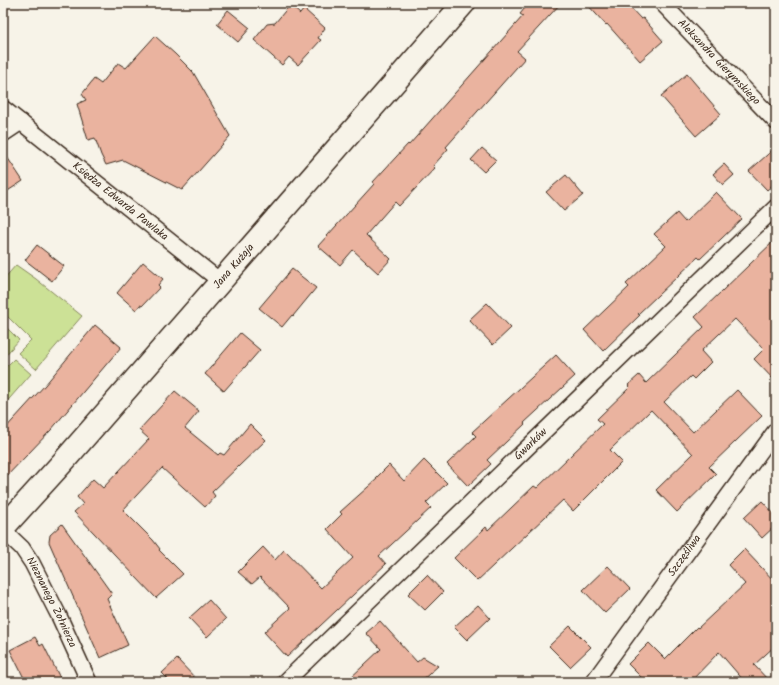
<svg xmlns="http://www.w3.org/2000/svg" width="779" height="685" viewBox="0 0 779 685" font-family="Kalam,sans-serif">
<rect width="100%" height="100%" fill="#f7f3e8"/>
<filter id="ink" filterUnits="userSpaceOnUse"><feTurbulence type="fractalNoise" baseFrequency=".025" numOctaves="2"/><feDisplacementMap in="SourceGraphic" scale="8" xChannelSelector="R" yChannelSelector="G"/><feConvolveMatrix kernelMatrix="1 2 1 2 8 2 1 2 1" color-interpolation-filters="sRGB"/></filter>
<g filter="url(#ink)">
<!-- green -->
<path fill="#cce196" stroke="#84865a" d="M 16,265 L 36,279 L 82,316 L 36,369 L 18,353 L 31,340 L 3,312 L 3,280 Z
M 3,324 L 19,340 L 3,358 Z
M 14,359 L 31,374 L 3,406 L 3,370 Z"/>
<!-- building -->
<path fill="#eab39f" stroke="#3b2a1e" d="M 529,3 L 561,3 L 517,51 L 525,58 L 446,147 L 448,149 L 433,166 L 435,168 L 399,206 L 395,202 L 366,235 L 391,259 L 378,273 L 353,250 L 340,265 L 318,246 L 374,184 L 373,182 L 408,144 L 409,145 L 523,16 L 520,14 Z
M 586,3 L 626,3 L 641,19 L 643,18 L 663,41 L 640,61 L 607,24 L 606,25 Z
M 290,5 L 300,14 L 304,9 L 325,28 L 318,38 L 321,40 L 298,65 L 289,57 L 282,65 L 254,40 L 267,24 L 275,23 Z
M 228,10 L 250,28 L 238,42 L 217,24 Z
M 155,36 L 175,54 L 193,72 L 230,136 L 182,190 L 123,160 L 106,165 L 101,155 L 95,138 L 88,140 L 77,104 L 86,100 L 82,94 L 94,79 L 101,84 L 118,63 L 126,68 Z
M 687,74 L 721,114 L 696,136 L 661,96 Z
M 776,147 L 776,182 L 767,190 L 749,171 Z
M 482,148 L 496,160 L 484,172 L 471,160 Z
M 3,151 L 23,181 L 3,194 Z
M 724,164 L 734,175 L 723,185 L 713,174 Z
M 566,175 L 583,195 L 564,211 L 546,192 Z
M 716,192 L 742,219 L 700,259 L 698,257 L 638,314 L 640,315 L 603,351 L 584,330 L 629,287 L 626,284 L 666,246 L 654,234 L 677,213 L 685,222 Z
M 776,239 L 776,382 L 754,359 L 764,349 L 735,319 L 701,351 L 711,362 L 694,379 L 691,376 L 664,402 L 693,432 L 737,390 L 762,416 L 709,467 L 716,474 L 677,512 L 656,490 L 693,454 L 651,410 L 610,450 L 622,462 L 573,511 L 563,500 L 477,581 L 454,558 L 486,527 L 488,530 L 534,486 L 537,488 L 603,424 L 597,419 L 630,387 L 628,385 L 639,375 L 646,383 L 704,327 L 695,317 Z
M 37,245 L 64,266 L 52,281 L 25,260 Z
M 143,262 L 163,279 L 158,285 L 160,287 L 142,306 L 140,305 L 136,310 L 117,293 Z
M 292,269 L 316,288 L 293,316 L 292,315 L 282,327 L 259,308 Z
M 487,303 L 511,328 L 493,345 L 469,320 Z
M 95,325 L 121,347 L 51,430 L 3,480 L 3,431 L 45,385 Z
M 240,333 L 260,350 L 224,391 L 205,374 Z
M 556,355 L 575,376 L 524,423 L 525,424 L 487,460 L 491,464 L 468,486 L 447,464 L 476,436 L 472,432 Z
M 175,391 L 199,411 L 185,428 L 218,455 L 220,453 L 224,455 L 250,424 L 266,440 L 212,492 L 215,496 L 205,507 L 162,468 L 123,510 L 153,540 L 160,549 L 159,550 L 183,574 L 156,598 L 74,512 L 83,504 L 77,497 L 93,479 L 103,488 L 149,439 L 139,430 Z
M 424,460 L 447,483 L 426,503 L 431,508 L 379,556 L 386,564 L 287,657 L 264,632 L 290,608 L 260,577 L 252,584 L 238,572 L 263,547 L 275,560 L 284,550 L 321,588 L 353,558 L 327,529 L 342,514 L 340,512 L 377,479 L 376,478 L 389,465 L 404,481 Z
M 762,501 L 776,516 L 776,525 L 762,538 L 744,518 Z
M 62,524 L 112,594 L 107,599 L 128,645 L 100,658 L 49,542 L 50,535 Z
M 744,549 L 776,583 L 776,645 L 754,665 L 770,682 L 745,682 L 719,652 L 690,682 L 646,682 L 628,664 L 649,643 L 665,659 L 697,627 L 698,628 L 745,584 L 728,565 Z
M 608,566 L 630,589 L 605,613 L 583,590 Z
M 427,575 L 443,592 L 425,610 L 408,594 Z
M 209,600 L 226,619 L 207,637 L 189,618 Z
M 478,605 L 490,618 L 467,640 L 454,627 Z
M 380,621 L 417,662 L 423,657 L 438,666 L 420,682 L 346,682 L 381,649 L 366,633 Z
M 570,626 L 591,647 L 570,667 L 549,646 Z
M 35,637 L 40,646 L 43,644 L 62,682 L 26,682 L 10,650 Z
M 177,659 L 199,682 L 171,682 L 162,673 Z"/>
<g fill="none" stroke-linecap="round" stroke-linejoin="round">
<defs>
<g id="street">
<path id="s1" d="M 662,3 L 776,122"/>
<path id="s2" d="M 3,108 L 220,281"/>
<path d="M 3,134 L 21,122"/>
<path id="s3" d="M 3,530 L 22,548 L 32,563 L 59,616 L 89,682"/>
<path id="s4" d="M 285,682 L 776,207"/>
<path id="s5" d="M 593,682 L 776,430"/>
</g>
<g id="secondary">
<path id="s6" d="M 3,528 L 63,462 L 464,3"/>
</g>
</defs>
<!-- street casing -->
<use href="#street" stroke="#3b2a1e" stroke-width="18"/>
<!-- secondary casing -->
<use href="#secondary" stroke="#3b2a1e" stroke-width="25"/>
<!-- street -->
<use href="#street" stroke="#f7f3e8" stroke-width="15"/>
<!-- secondary -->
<use href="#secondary" stroke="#f7f3e8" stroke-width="22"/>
</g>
</g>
<g text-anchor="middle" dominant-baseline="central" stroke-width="3.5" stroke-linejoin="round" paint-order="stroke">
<!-- street labels -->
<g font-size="11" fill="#3b2a1e" stroke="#f7f3e8">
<text stroke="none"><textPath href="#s1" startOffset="82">Aleksandra Gierymskiego</textPath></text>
<text stroke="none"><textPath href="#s2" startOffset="150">Księdza Edwarda Pawlaka</textPath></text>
<text stroke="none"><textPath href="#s6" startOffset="349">Jana Kużaja</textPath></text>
<text stroke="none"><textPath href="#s4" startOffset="342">Gwarków</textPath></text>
<text stroke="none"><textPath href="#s5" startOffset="156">Szczęśliwa</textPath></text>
<text stroke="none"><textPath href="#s3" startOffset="88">Nieznanego Żołnierza</textPath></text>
</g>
</g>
<!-- margin -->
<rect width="779" height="685" fill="none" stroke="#f7f3e8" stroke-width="16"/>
<rect x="8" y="8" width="763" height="669" fill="none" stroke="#3b2a1e" stroke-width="1.5" filter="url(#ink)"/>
</svg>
